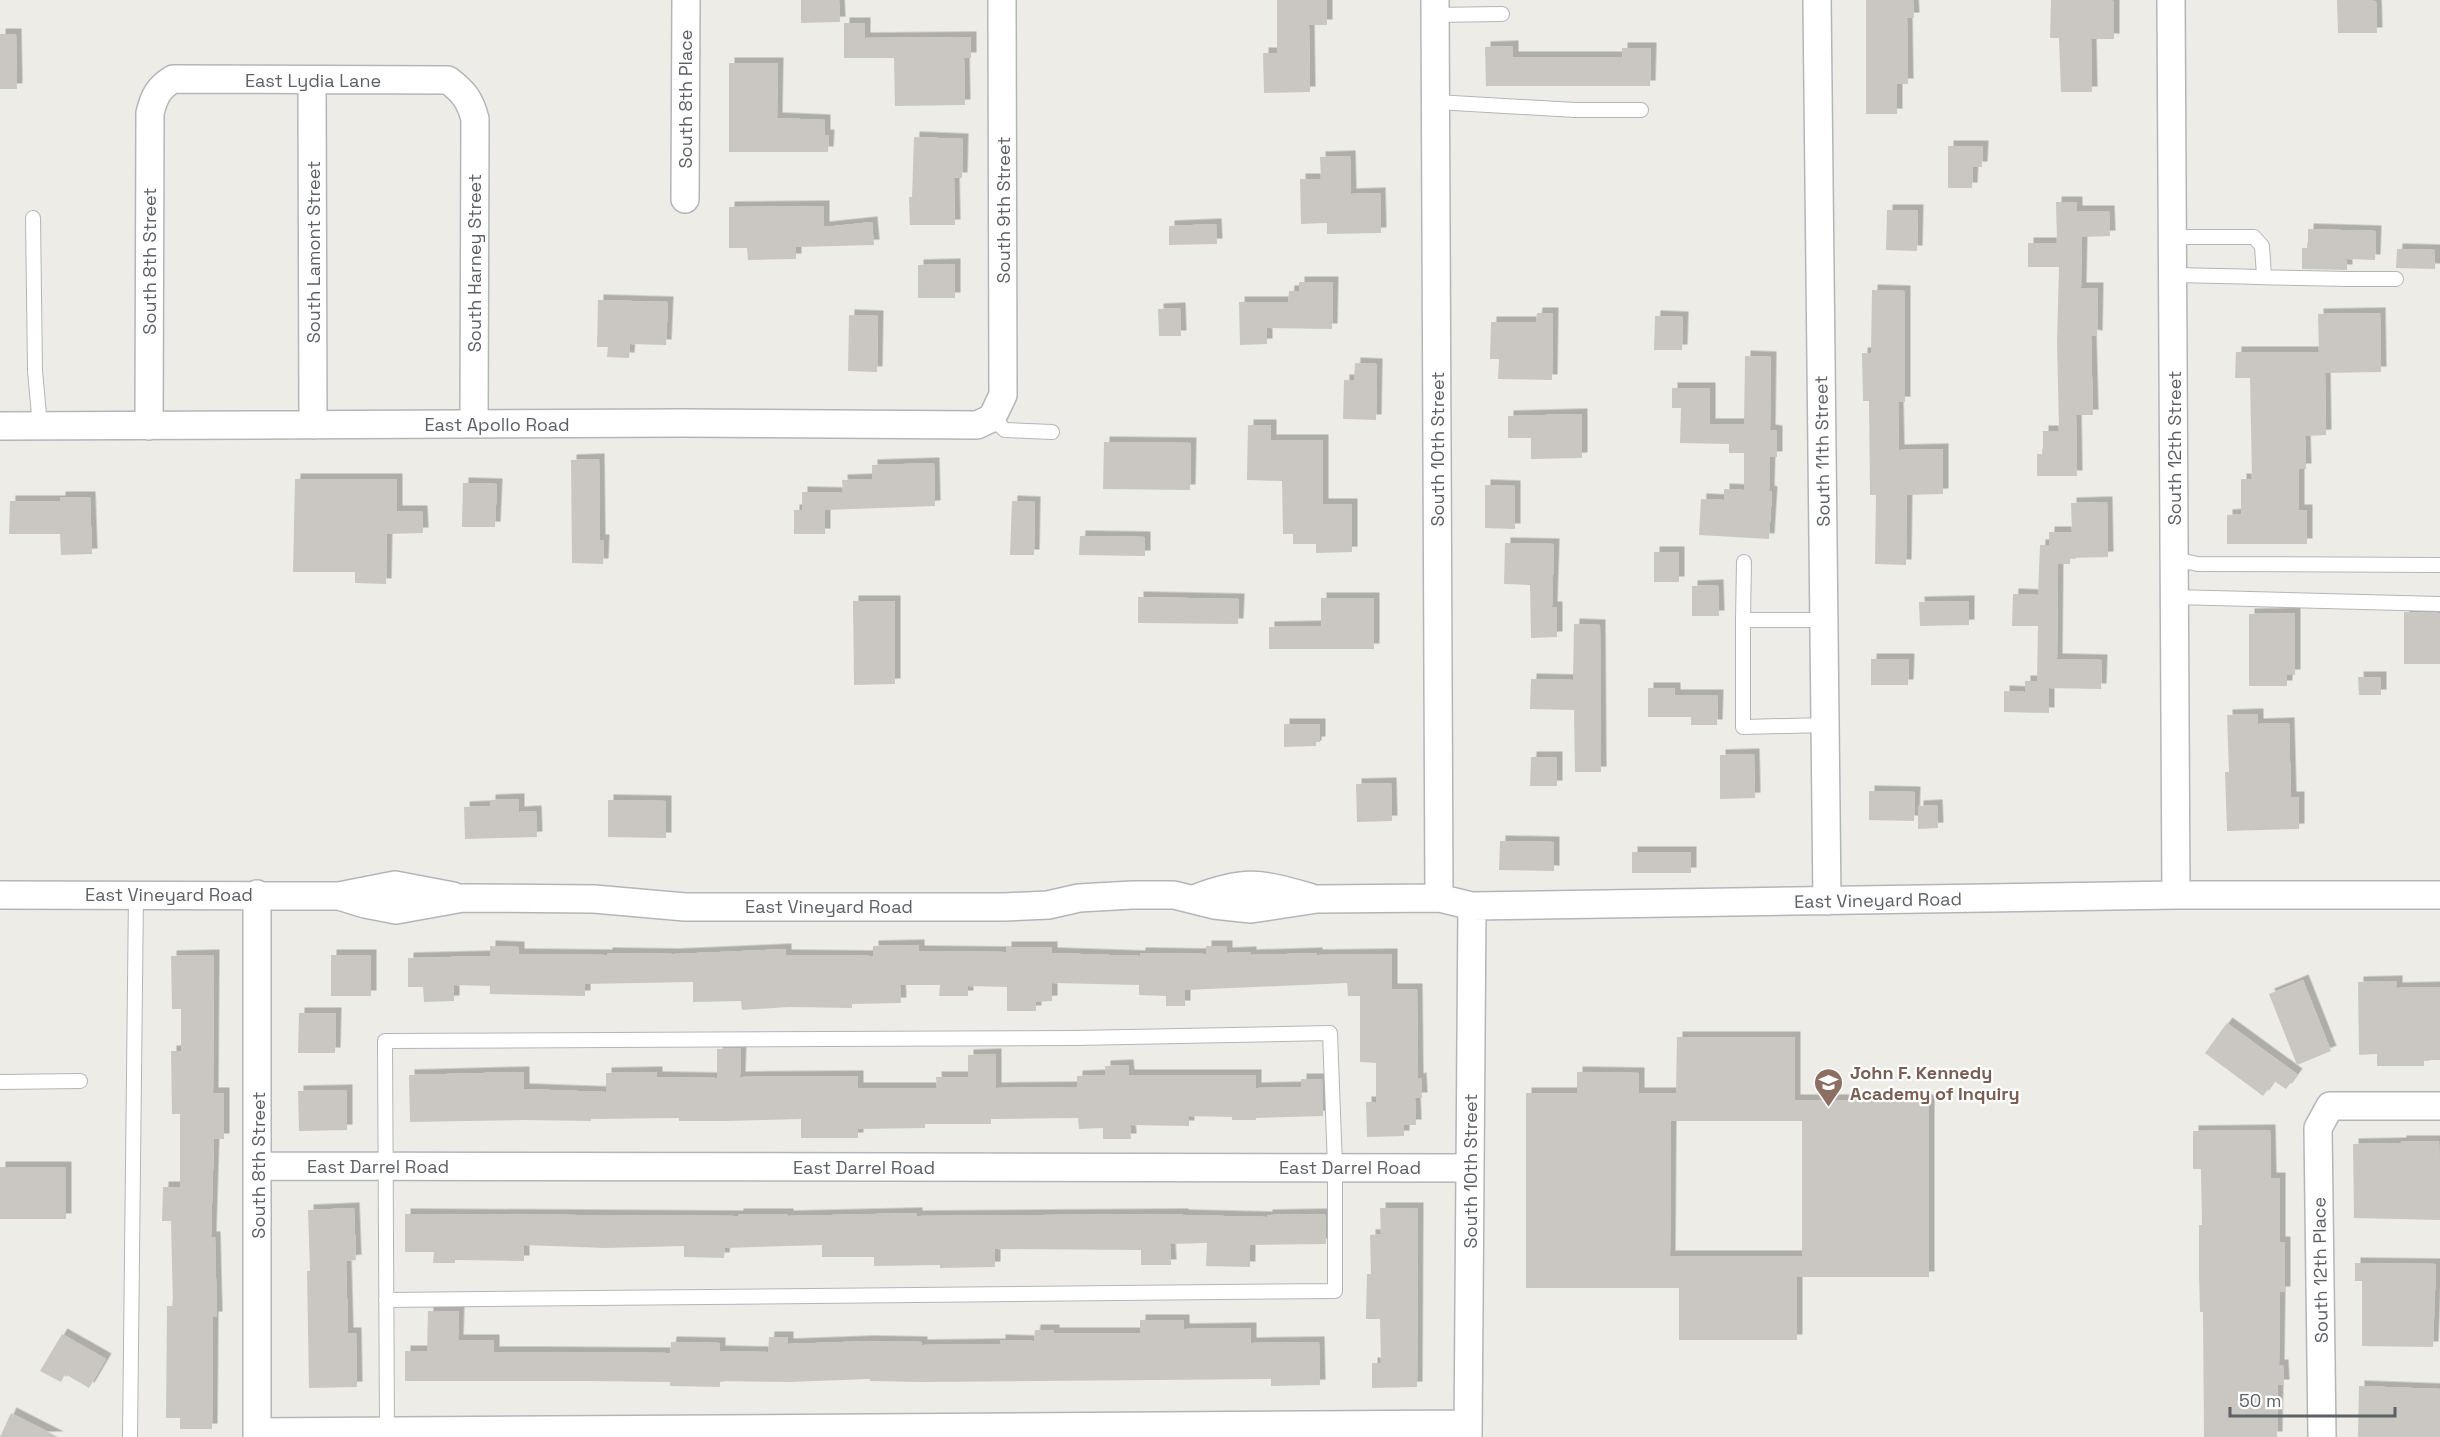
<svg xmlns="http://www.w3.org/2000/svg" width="2440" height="1437" viewBox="0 0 2440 1437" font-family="'Space Grotesk',sans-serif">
<defs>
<filter id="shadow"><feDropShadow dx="5.5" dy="-5.5" stdDeviation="0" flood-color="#0004"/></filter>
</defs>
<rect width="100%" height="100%" fill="#eeece6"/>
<!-- building -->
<path fill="#cac7c2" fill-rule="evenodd" filter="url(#shadow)" d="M 801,0 L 839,0 L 840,22 L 801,23 Z
M 1277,0 L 1327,0 L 1327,25 L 1309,25 L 1310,92 L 1264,93 L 1263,53 L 1277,53 Z
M 1866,0 L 1913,0 L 1914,18 L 1907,18 L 1908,84 L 1897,84 L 1897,114 L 1866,114 Z
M 2051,0 L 2111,0 L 2114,2 L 2114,39 L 2091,39 L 2092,92 L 2061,92 L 2059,38 L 2050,38 Z
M 2337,0 L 2376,1 L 2377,33 L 2338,33 Z
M 844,23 L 865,23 L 865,38 L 971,37 L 971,58 L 964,58 L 965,105 L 895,106 L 894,58 L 844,58 Z
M 0,34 L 16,34 L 17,89 L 0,89 Z
M 1513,46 L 1513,57 L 1622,57 L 1622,48 L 1651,48 L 1650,86 L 1486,86 L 1485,47 Z
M 729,63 L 778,63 L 777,118 L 825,120 L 825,135 L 829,135 L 828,152 L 729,152 Z
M 914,137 L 963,139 L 962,178 L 954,178 L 955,225 L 910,225 L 909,197 L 912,197 Z
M 1948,146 L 1983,146 L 1982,167 L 1973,167 L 1972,188 L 1948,188 Z
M 1350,156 L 1351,194 L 1380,193 L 1381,233 L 1327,234 L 1327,223 L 1301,224 L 1300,179 L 1321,179 L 1320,157 Z
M 2056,202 L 2077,202 L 2077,211 L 2109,211 L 2110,236 L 2082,237 L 2081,288 L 2098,288 L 2097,336 L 2091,335 L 2093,415 L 2076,415 L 2077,476 L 2037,476 L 2037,454 L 2043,454 L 2043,431 L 2059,431 L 2057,342 L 2059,267 L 2028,267 L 2028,243 L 2057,243 Z
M 824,206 L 824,227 L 872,222 L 874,245 L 796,247 L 796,259 L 748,260 L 747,248 L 729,248 L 729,207 Z
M 1887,210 L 1918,210 L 1917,251 L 1886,250 Z
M 1216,224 L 1217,244 L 1169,245 L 1169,226 Z
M 2308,229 L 2376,231 L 2375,260 L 2347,259 L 2347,270 L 2302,269 L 2302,248 L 2308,248 Z
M 2397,249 L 2435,250 L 2435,269 L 2396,268 Z
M 955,264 L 955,298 L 918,298 L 918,265 Z
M 1299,282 L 1333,282 L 1332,329 L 1267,328 L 1267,344 L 1240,345 L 1239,302 L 1288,302 L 1289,291 L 1299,291 Z
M 1872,290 L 1905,291 L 1905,402 L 1898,402 L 1899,450 L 1943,449 L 1943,494 L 1907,495 L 1906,565 L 1875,564 L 1876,495 L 1870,495 L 1869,401 L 1863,401 L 1862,353 L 1871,353 Z
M 598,300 L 668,302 L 666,345 L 630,344 L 629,358 L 607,357 L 608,347 L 597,347 Z
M 1180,308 L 1181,336 L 1159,336 L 1158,309 Z
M 1537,313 L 1553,313 L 1552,380 L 1498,379 L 1499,359 L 1490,359 L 1491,322 L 1536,322 Z
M 2380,313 L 2381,372 L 2325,373 L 2326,435 L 2305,436 L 2306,469 L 2299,469 L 2299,510 L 2307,510 L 2307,544 L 2227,544 L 2227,515 L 2241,514 L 2241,479 L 2252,479 L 2250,378 L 2235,378 L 2236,352 L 2319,352 L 2318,314 Z
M 849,315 L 878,316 L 877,372 L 848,371 Z
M 1655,316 L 1683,317 L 1682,350 L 1654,350 Z
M 1745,356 L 1771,357 L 1770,430 L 1777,431 L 1777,457 L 1770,457 L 1769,491 L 1772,492 L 1769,539 L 1699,535 L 1701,499 L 1724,500 L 1724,489 L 1744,490 L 1744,453 L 1729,453 L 1729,444 L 1680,443 L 1681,408 L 1672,408 L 1672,388 L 1710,388 L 1710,424 L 1744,424 Z
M 1355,363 L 1377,364 L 1376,420 L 1343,419 L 1344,380 L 1354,380 Z
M 1582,414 L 1582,458 L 1531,459 L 1531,438 L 1508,438 L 1508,416 Z
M 1248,425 L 1271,425 L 1271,440 L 1323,440 L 1323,504 L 1352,504 L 1352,552 L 1316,553 L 1316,544 L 1293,544 L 1293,534 L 1283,534 L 1282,481 L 1247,480 Z
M 1104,442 L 1191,443 L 1190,490 L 1103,489 Z
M 599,459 L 600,540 L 604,540 L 603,564 L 572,563 L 571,460 Z
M 934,463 L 935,506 L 825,510 L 825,534 L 794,534 L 794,510 L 802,510 L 802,492 L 843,493 L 842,480 L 872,479 L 872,465 Z
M 295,479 L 397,479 L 397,511 L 422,511 L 423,533 L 387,534 L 386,584 L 355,583 L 355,572 L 293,572 Z
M 463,483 L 497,484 L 495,527 L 462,527 Z
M 1485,485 L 1515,486 L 1515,529 L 1485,528 Z
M 60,497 L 90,497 L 92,554 L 61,555 L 60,534 L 9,534 L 10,501 L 60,501 Z
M 1012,501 L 1035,502 L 1034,555 L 1010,555 Z
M 2107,502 L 2108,557 L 2070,558 L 2070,564 L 2058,564 L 2057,659 L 2102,660 L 2101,689 L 2049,688 L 2049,713 L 2004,712 L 2004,691 L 2025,692 L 2025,681 L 2037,681 L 2038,626 L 2012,626 L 2013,594 L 2038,595 L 2040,545 L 2049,545 L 2049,532 L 2072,532 L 2071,503 Z
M 1080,536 L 1145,537 L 1145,556 L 1079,555 Z
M 1505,543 L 1554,544 L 1552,607 L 1557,607 L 1557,637 L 1531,638 L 1530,585 L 1504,584 Z
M 1654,552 L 1679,552 L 1679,582 L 1654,582 Z
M 1718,585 L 1719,616 L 1692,616 L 1692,586 Z
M 1138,597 L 1239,599 L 1238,624 L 1138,623 Z
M 1321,598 L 1374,598 L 1374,649 L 1269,649 L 1269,627 L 1321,626 Z
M 853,601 L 895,601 L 895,684 L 854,685 Z
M 1969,601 L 1969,625 L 1920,626 L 1919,602 Z
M 2404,612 L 2440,613 L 2440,664 L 2404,664 Z
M 2295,613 L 2295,675 L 2287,675 L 2287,686 L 2249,686 L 2249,614 Z
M 1574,624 L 1600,625 L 1601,772 L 1575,772 L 1574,710 L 1530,709 L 1531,679 L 1573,680 Z
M 1871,659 L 1909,659 L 1908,685 L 1871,685 Z
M 2358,677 L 2381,677 L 2381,695 L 2359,695 Z
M 1648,688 L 1675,688 L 1675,695 L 1718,695 L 1717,725 L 1691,725 L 1691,717 L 1648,717 Z
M 2258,714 L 2258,724 L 2289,723 L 2291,797 L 2299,797 L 2299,829 L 2227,831 L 2225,772 L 2229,772 L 2227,715 Z
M 1284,724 L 1320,724 L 1320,742 L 1316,742 L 1316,746 L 1284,747 Z
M 1754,754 L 1755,798 L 1720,799 L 1720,755 Z
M 1531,757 L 1557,757 L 1557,786 L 1530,786 Z
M 1391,783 L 1392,821 L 1357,822 L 1356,784 Z
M 1869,791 L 1915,792 L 1914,821 L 1869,820 Z
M 519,799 L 519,812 L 536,811 L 537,837 L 465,839 L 464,807 L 490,806 L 490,800 Z
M 608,800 L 666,801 L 666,838 L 608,837 Z
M 1937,805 L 1938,828 L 1918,829 L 1918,806 Z
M 1500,841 L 1554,842 L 1554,871 L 1499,870 Z
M 1632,852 L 1691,852 L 1691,873 L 1632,873 Z
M 919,945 L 919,951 L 1006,952 L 1006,947 L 1052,947 L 1052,953 L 1140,956 L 1140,953 L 1206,954 L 1206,946 L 1227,946 L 1227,953 L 1251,952 L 1251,955 L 1317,953 L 1317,955 L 1392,954 L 1392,989 L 1417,989 L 1418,1079 L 1421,1078 L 1422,1098 L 1415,1098 L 1416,1125 L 1404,1125 L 1404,1136 L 1367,1137 L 1366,1102 L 1376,1102 L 1376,1063 L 1360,1062 L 1360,996 L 1348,996 L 1347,983 L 1185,990 L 1185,1006 L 1166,1006 L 1166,996 L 1139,995 L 1139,985 L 1052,983 L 1052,1001 L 1036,1002 L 1036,1011 L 1007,1011 L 1007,987 L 968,986 L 968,996 L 939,996 L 940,985 L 900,985 L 901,1003 L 852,1004 L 852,1008 L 788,1007 L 742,1010 L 741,1001 L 693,1002 L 693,982 L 585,984 L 585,996 L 490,994 L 490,986 L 454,985 L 454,1001 L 424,1002 L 423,987 L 408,987 L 408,958 L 490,956 L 490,946 L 519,947 L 519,954 L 607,955 L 607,953 L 674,954 L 786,949 L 786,955 L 873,956 L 873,946 Z
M 214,955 L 213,1093 L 224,1093 L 224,1139 L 214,1139 L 211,1237 L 215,1237 L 217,1317 L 213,1317 L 212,1429 L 180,1429 L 180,1418 L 166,1418 L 167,1306 L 173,1306 L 171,1221 L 162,1221 L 163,1187 L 180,1187 L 180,1114 L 172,1114 L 171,1051 L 181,1051 L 181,1009 L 172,1009 L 171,956 Z
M 331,955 L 371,955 L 371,996 L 331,996 Z
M 2303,980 L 2331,1051 L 2297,1065 L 2269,994 Z
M 2397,981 L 2397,988 L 2440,987 L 2440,1060 L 2424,1060 L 2424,1066 L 2377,1066 L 2377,1054 L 2359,1055 L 2358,982 Z
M 299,1013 L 336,1013 L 335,1053 L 298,1053 Z
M 2227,1023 L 2297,1074 L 2286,1089 L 2274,1081 L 2263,1096 L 2205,1053 Z
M 1677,1037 L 1795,1037 L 1795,1100 L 1929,1100 L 1929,1277 L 1797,1277 L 1797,1340 L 1679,1340 L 1679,1288 L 1526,1288 L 1526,1093 L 1577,1093 L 1577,1072 L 1639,1073 L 1639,1093 L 1676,1093 ZM 1671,1121 L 1802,1121 L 1802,1256 L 1670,1256 Z
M 741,1048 L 740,1077 L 858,1076 L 858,1088 L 937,1088 L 936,1077 L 968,1077 L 968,1055 L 996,1054 L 996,1088 L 1077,1087 L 1077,1076 L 1105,1075 L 1105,1066 L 1128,1065 L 1129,1075 L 1256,1075 L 1256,1088 L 1301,1087 L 1301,1079 L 1322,1079 L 1323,1116 L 1256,1118 L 1256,1120 L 1232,1120 L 1232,1117 L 1189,1116 L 1189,1126 L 1130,1125 L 1131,1139 L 1103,1139 L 1103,1128 L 1079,1129 L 1078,1118 L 991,1119 L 991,1124 L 925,1124 L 925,1128 L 858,1129 L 858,1138 L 801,1138 L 801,1119 L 724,1121 L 679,1121 L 679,1118 L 591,1119 L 591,1121 L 524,1120 L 410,1122 L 409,1075 L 524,1072 L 524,1089 L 606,1092 L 606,1073 L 657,1072 L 657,1077 L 717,1078 L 717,1049 Z
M 347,1090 L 347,1130 L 299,1131 L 298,1091 Z
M 2270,1130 L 2271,1178 L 2280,1178 L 2280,1242 L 2285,1242 L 2285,1292 L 2280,1292 L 2279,1365 L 2283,1365 L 2284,1385 L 2278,1385 L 2277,1437 L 2204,1437 L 2203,1312 L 2200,1312 L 2199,1274 L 2199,1225 L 2202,1225 L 2201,1169 L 2193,1169 L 2193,1131 Z
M 2401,1141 L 2439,1141 L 2440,1220 L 2354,1218 L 2353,1144 L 2401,1143 Z
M 0,1167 L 66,1167 L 66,1219 L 0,1219 Z
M 354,1208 L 356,1260 L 346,1261 L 348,1333 L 356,1333 L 357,1387 L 309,1388 L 307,1271 L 310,1271 L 308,1210 Z
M 1380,1208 L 1418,1208 L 1417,1387 L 1372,1388 L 1372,1363 L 1381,1363 L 1380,1319 L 1366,1319 L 1367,1274 L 1371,1274 L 1370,1235 L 1381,1234 Z
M 917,1213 L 917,1216 L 1183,1214 L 1183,1215 L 1267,1217 L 1267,1215 L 1325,1214 L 1326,1244 L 1250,1245 L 1250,1267 L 1206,1266 L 1207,1243 L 1170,1244 L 1171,1265 L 1141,1265 L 1141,1250 L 995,1249 L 995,1267 L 940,1268 L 940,1265 L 874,1266 L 874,1257 L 822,1257 L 822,1245 L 725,1248 L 724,1258 L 684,1257 L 684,1246 L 605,1248 L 524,1245 L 524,1261 L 455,1260 L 455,1263 L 433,1263 L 434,1252 L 405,1252 L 405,1214 L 738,1216 L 738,1214 L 788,1214 L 788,1216 Z
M 2355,1263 L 2436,1264 L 2433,1347 L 2362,1346 L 2362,1281 L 2355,1281 Z
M 428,1311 L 459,1311 L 458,1340 L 494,1340 L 494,1352 L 539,1352 L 670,1353 L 671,1342 L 720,1343 L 720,1351 L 768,1352 L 769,1337 L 788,1337 L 788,1344 L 869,1341 L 922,1342 L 922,1345 L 1000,1344 L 1000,1340 L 1034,1341 L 1035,1330 L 1054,1330 L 1054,1333 L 1140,1333 L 1140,1320 L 1184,1320 L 1184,1329 L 1251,1328 L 1251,1343 L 1319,1342 L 1320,1385 L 1271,1386 L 1271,1379 L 922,1382 L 870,1381 L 870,1379 L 788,1382 L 720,1381 L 720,1387 L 670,1386 L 670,1382 L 588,1381 L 405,1381 L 405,1351 L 427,1351 Z
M 62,1334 L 106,1359 L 89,1388 L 65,1374 L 61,1382 L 40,1371 Z
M 2359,1386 L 2440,1389 L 2440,1437 L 2358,1437 Z
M 11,1413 L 58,1437 L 0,1437 Z"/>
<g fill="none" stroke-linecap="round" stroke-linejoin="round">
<defs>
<path id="service" d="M 1435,15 L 1502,14
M 1436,102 L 1575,110 L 1641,110
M 33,218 L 35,371 L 40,426
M 2172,237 L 2254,237 L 2262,246 L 2264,276
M 2172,275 C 2247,276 2321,280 2396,279
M 992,418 L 1005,430 L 1052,432
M 2174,559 L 2198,564 L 2440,565
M 2175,597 L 2440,604
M 1743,620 L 1744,562
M 1824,620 L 1743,620 L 1743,727 L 1825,725
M 0,1082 L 80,1081
M 386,1300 L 1335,1291 L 1335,1167 L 1330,1033 L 1075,1038 L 385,1041 L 387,1434
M 130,1437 L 136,894"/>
<path id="minor" d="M 1435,0 L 1439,898
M 1817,0 L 1827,901
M 2171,0 L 2176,895
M 312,80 L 313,425
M 685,199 L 686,0
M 0,426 L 683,423 L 977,425 L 992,418 L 1003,395 L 1002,0
M 149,426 L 150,113 C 154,97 158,88 173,79 L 448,80 C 464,92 470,100 475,119 L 474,424
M 257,894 L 257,1437
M 0,895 L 339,896 L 395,885 L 453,896
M 339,896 L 365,904 L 396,910 L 463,898 L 594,899 L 685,907 L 1004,907 L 1048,905 L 1079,898 L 1132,895 L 1174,895 L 1214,905 L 1251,909 L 1317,899 L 1439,898 L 1472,906 L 2176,895 L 2440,895
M 1194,899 C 1245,879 1259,883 1309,897
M 258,1166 L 1470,1168
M 257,1432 L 1468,1424
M 1468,1437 L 1472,906
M 2322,1437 L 2318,1128 L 2330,1106 L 2440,1106"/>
</defs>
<!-- service casing -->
<use href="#service" stroke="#b3b6b9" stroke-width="16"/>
<!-- minor casing -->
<use href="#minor" stroke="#b3b6b9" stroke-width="30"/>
<!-- service -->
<use href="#service" stroke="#fff" stroke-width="14"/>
<!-- minor -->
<use href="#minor" stroke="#fff" stroke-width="27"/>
</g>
<!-- icons -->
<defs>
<symbol id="school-pin" viewBox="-11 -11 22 30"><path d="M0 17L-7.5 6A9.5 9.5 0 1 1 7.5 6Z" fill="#8d6e63" stroke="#fff"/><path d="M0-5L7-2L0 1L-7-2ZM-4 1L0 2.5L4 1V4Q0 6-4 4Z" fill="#fff"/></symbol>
</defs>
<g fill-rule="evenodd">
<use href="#school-pin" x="1812" y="1066" width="33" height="45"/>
</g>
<g text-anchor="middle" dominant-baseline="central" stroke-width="4.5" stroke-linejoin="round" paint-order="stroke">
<!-- street labels -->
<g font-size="18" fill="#5d6165" stroke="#fff">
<text x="313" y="80">East Lydia Lane</text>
<text transform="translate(685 99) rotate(-90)">South 8th Place</text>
<text transform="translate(1003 210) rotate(-90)">South 9th Street</text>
<text transform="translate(313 252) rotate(-90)">South Lamont Street</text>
<text transform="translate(149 261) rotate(-90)">South 8th Street</text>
<text transform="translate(474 263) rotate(-90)">South Harney Street</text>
<text x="497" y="424">East Apollo Road</text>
<text transform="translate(2174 448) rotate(-90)">South 12th Street</text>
<text transform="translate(1437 449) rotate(-90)">South 10th Street</text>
<text transform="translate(1822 451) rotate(-91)">South 11th Street</text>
<text x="169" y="894">East Vineyard Road</text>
<text transform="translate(1878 900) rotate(-1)">East Vineyard Road</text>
<text x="829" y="906">East Vineyard Road</text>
<text transform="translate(258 1165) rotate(-90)">South 8th Street</text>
<text x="378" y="1166">East Darrel Road</text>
<text x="864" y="1167">East Darrel Road</text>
<text x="1350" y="1167">East Darrel Road</text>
<text transform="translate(1470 1171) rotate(-90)">South 10th Street</text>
<text transform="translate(2320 1270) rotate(-91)">South 12th Place</text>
</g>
<!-- education labels -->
<g font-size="18" font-weight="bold" fill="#785e54" stroke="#fff" text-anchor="start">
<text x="1850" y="1072">John F. Kennedy<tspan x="1850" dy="21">Academy of Inquiry</tspan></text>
</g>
</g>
<!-- scale -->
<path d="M2230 1407v9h165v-9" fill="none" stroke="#5d6165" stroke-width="3"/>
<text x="2239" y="1407" font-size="18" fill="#5d6165" stroke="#ffffff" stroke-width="4.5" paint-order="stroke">50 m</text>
</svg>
